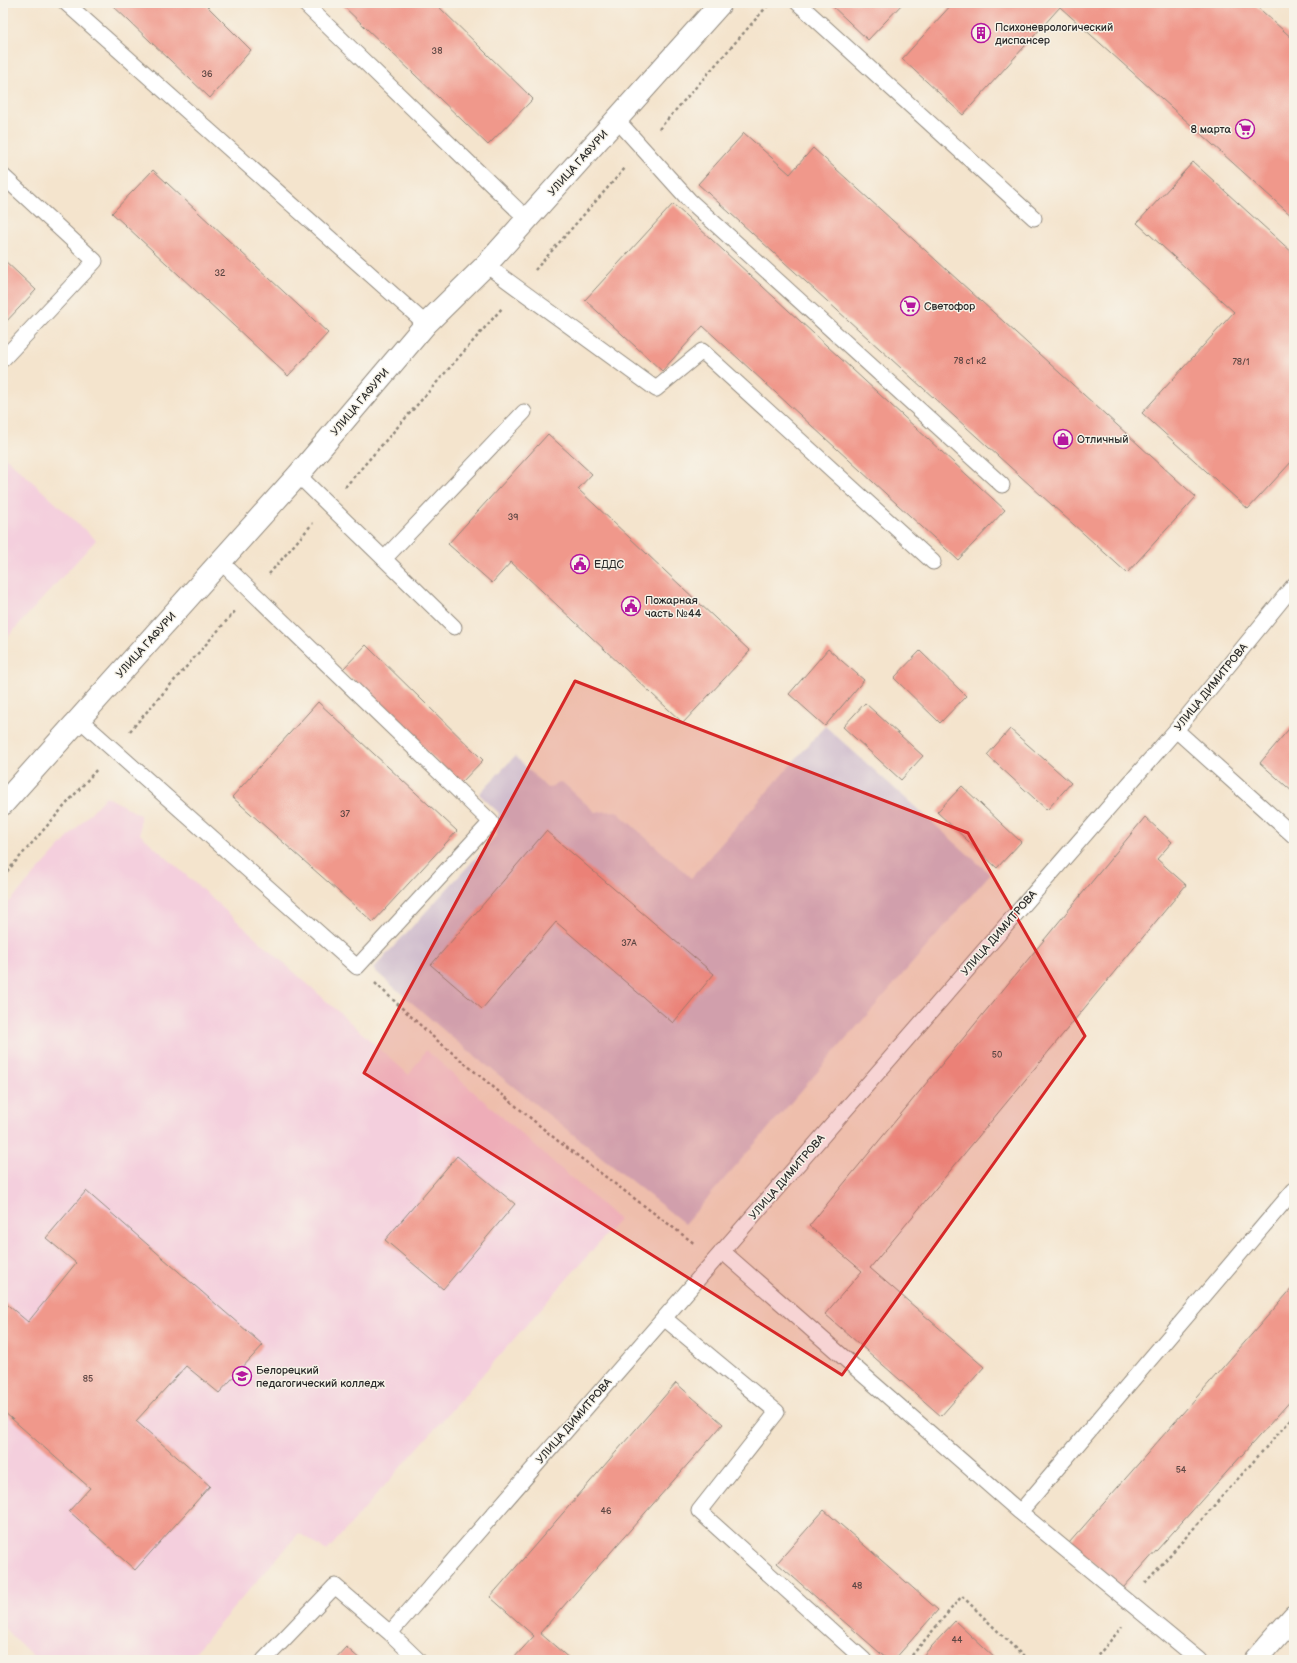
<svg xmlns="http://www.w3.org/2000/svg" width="1297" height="1663" viewBox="0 0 1297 1663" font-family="'Balsamiq Sans',sans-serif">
<rect width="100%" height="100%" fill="#f7f3e8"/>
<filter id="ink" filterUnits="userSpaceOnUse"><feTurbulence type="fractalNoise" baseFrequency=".025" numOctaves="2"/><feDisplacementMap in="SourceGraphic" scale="8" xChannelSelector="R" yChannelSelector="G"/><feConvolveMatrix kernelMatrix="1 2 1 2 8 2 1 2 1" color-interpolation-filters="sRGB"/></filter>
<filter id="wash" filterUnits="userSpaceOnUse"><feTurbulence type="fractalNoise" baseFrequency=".012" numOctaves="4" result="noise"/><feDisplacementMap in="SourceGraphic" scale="16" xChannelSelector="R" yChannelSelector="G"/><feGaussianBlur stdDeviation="0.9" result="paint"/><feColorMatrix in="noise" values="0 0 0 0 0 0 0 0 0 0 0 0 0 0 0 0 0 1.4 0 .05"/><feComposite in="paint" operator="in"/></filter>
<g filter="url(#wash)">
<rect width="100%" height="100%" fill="#f4e4cd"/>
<!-- built -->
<path fill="#f4cfdd" d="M 3,455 L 96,540 L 3,642 Z
M 106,796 L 140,815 L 140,834 L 409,1075 L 426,1050 L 619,1220 L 327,1551 L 299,1533 L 188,1660 L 37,1660 L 3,1627 L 3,909 Z"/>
<!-- industrial -->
<path fill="#d0bdcd" d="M 825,726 L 990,874 L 685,1224 L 455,1040 L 373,969 L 496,836 L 499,813 L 479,794 L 515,756 L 547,788 L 562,782 L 595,812 L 616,811 L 691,878 Z"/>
<g id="blocks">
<!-- building -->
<path fill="#f0988b" d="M 110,3 L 204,3 L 251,50 L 210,98 Z
M 340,3 L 435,3 L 533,99 L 488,145 Z
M 829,3 L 903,3 L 868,40 Z
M 953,3 L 1253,3 L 1294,40 L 1294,218 L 1060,7 L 963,115 L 902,59 Z
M 744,133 L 790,174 L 813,148 L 1196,497 L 1127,573 L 698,184 Z
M 1193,162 L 1294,254 L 1294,459 L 1248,509 L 1142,413 L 1234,312 L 1137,223 Z
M 153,170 L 328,333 L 288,376 L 112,213 Z
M 673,204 L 1005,510 L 958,560 L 703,326 L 662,371 L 585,300 Z
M 3,259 L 36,290 L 3,325 Z
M 548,434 L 592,474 L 578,489 L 750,651 L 683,723 L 511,562 L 492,583 L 448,544 Z
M 366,645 L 483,760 L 460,784 L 343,669 Z
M 828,649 L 864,680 L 825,726 L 789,694 Z
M 920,651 L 966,696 L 940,723 L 894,678 Z
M 318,702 L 457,831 L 373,922 L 232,797 Z
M 865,703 L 923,756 L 901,780 L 843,727 Z
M 1294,723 L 1294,793 L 1260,763 Z
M 1010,729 L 1071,783 L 1047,810 L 987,755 Z
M 962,786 L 1021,842 L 997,868 L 937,812 Z
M 1145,817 L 1172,842 L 1157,859 L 1186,885 L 870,1268 L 984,1367 L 941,1416 L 825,1314 L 862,1271 L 809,1226 Z
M 546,831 L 714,974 L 673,1023 L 556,922 L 482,1009 L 431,965 Z
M 457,1156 L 515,1204 L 443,1289 L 385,1240 Z
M 86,1191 L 263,1345 L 219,1393 L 186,1366 L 136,1421 L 210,1486 L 135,1570 L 69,1511 L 90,1488 L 3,1411 L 3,1301 L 28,1322 L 76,1263 L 46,1238 Z
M 1294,1286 L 1294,1397 L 1123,1588 L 1069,1543 Z
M 676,1383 L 723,1424 L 540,1633 L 571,1660 L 512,1660 L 534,1636 L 490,1597 Z
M 824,1510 L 938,1610 L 894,1660 L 888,1660 L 777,1563 Z
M 955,1621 L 997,1660 L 919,1660 Z
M 346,1647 L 361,1660 L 334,1660 Z"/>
</g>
</g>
<g filter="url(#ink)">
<use href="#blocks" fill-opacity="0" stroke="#90887c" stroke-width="1"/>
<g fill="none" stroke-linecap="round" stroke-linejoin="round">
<defs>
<path id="service" d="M 66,3 L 426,324
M 304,3 L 527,219
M 798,3 L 1034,218
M 617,120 L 689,200 L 1002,485
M 3,176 L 95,261 L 3,359
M 486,265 L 656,389 L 702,351 L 933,562
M 298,475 L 454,627
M 384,559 L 524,412
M 79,719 L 357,967 L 491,822 L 220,561
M 1176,730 L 1294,836
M 722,1251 L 1020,1512 L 1199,1660
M 664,1318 L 777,1412 L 699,1511 L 864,1660
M 1020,1512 L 1294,1190
M 390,1633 L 418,1660
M 264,1660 L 335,1586 L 390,1633 L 1176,730 L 1294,585"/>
<path id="tertiary" d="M 3,804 L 298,475 L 426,324 L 486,265 L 721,3"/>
<path id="secondary" d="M 1255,1660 L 1294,1616"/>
</defs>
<!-- service casing -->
<use href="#service" stroke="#90887c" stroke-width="17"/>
<!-- tertiary casing -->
<use href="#tertiary" stroke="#90887c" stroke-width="24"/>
<!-- secondary casing -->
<use href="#secondary" stroke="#90887c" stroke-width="24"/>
<!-- path -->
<path stroke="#90887c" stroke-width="2.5" stroke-dasharray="3 3" stroke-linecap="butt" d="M 659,129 L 770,3
M 535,270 L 626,167
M 345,487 L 503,307
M 269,574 L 313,523
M 130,731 L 236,610
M 3,876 L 98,768
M 375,983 L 432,1036 L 558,1141 L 695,1244
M 1145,1583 L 1294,1416
M 908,1660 L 962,1596 L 1027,1660
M 1094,1660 L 1122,1627"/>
<!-- service -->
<use href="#service" stroke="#fff" stroke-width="15"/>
<!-- tertiary -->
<use href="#tertiary" stroke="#fff" stroke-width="22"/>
<!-- secondary -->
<use href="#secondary" stroke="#fff" stroke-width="22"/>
</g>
</g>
<!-- marked area -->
<path fill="#d62828" fill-opacity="0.2" stroke="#d62828" stroke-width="3" stroke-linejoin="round" d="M 575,681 L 968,833 L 1085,1036 L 842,1375 L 364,1073 Z"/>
<!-- icons -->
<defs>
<symbol id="building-ring" viewBox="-11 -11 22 22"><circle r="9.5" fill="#f7f3e8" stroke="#b5179e" stroke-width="1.5"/><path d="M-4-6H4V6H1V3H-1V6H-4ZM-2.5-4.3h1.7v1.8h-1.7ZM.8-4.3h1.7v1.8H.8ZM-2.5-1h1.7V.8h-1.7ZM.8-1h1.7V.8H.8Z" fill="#b5179e"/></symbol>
<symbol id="supermarket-ring" viewBox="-11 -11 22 22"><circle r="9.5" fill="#f7f3e8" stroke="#b5179e" stroke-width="1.5"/><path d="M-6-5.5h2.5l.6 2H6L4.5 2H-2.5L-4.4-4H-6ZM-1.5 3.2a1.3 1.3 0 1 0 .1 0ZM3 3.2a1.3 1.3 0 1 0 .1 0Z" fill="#b5179e"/></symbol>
<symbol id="shop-ring" viewBox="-11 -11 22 22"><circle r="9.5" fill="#f7f3e8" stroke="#b5179e" stroke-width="1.5"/><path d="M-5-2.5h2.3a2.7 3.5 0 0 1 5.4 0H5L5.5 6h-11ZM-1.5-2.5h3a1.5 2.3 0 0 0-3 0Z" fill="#b5179e"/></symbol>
<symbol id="civic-ring" viewBox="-11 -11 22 22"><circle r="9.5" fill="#f7f3e8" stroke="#b5179e" stroke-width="1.5"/><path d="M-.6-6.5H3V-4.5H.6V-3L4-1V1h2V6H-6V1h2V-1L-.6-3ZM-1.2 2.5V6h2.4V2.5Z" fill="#b5179e"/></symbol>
<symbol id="university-ring" viewBox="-11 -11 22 22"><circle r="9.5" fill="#f7f3e8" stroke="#b5179e" stroke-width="1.5"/><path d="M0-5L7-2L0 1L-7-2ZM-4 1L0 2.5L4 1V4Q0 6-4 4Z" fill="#b5179e"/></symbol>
</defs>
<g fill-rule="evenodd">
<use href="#building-ring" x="970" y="22" width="22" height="22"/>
<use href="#supermarket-ring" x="1234" y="118" width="22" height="22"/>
<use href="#supermarket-ring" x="899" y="295" width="22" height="22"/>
<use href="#shop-ring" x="1052" y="428" width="22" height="22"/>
<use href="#civic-ring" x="569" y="553" width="22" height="22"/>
<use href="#civic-ring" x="620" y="595" width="22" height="22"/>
<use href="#university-ring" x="231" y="1365" width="22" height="22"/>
</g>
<g text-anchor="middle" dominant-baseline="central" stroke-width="3" stroke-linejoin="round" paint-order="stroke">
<!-- number labels -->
<g font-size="9" fill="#5c4643">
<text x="437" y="51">38</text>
<text x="207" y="74">36</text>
<text x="220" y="273">32</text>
<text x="970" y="361">78 с1 к2</text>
<text x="1241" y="362">78/1</text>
<text x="513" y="517">39</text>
<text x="345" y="814">37</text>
<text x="629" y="943">37А</text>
<text x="997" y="1055">50</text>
<text x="88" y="1379">85</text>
<text x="1181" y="1470">54</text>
<text x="606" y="1511">46</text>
<text x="857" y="1586">48</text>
<text x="957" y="1640">44</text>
</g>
<!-- poi labels -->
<g font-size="11" fill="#2b2b2b" stroke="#f7f3e8" text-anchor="start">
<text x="995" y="27">Психоневрологический<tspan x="995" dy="13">диспансер</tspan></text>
<text x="1231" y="129" text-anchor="end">8 марта</text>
<text x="924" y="306">Светофор</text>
<text x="1077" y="439">Отличный</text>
<text x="594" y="564">ЕДДС</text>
<text x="645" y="600">Пожарная<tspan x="645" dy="13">часть №44</tspan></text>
<text x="256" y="1370">Белорецкий<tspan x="256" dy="13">педагогический колледж</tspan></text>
</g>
<!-- street labels -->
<g font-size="11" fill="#2b2b2b" stroke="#f7f3e8">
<text transform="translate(578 163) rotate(-48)">УЛИЦА ГАФУРИ</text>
<text transform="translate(360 402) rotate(-50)">УЛИЦА ГАФУРИ</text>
<text transform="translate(146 645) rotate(-48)">УЛИЦА ГАФУРИ</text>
<text transform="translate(1211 687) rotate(-51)">УЛИЦА ДИМИТРОВА</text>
<text transform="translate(999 933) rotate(-49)">УЛИЦА ДИМИТРОВА</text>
<text transform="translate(787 1177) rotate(-49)">УЛИЦА ДИМИТРОВА</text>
<text transform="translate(574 1421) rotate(-49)">УЛИЦА ДИМИТРОВА</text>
</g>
</g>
<!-- margin -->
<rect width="1297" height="1663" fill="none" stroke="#f7f3e8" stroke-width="16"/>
</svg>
